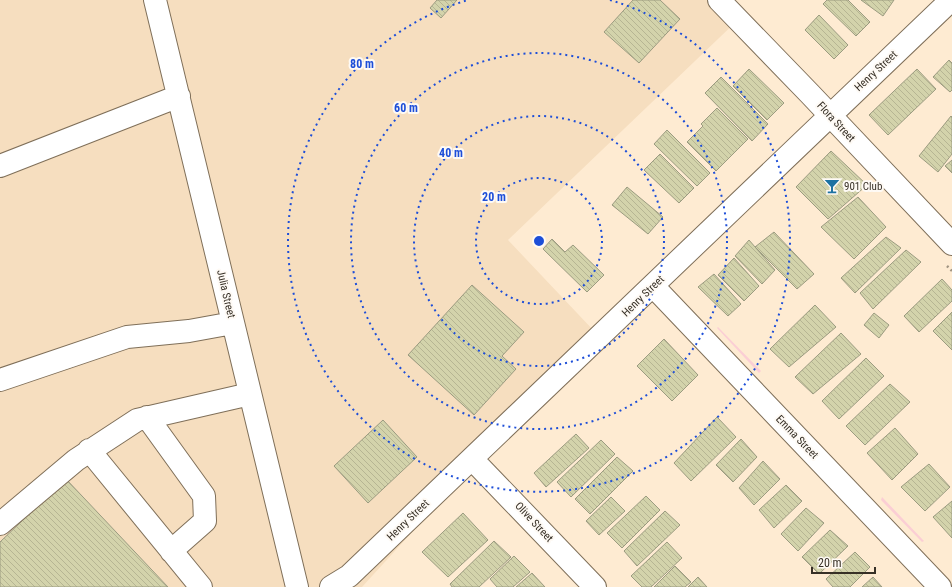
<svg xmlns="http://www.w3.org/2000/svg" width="952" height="587" viewBox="0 0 952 587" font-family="'Roboto Condensed',sans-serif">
<defs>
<pattern id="building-back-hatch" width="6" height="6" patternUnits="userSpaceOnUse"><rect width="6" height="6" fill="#d3d3ab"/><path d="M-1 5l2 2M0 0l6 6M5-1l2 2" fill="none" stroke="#b6b593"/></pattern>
</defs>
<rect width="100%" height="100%" fill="#feebd2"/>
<!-- built -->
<path fill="#f6debf" d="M 0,0 L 727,0 L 742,16 L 508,240 L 595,332 L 362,587 L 0,587 Z"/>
<!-- grass -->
<path fill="#fbced4" d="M 718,327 L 761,371 L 759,373 L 717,328 Z
M 882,497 L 924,541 L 922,542 L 881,500 Z"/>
<!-- building -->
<path fill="url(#building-back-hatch)" stroke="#9b9b80" d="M 437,0 L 457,0 L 441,18 L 430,8 Z
M 633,0 L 660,0 L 680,19 L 639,63 L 604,32 Z
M 827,0 L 848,0 L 870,22 L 856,36 L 823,4 Z
M 861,0 L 894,0 L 883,16 Z
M 819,15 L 848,45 L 834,59 L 805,30 Z
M 949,60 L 952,63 L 952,90 L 950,92 L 933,77 Z
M 749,69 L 784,103 L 767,120 L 733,86 Z
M 917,69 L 936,89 L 888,135 L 869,115 Z
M 721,77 L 768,124 L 752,141 L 705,93 Z
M 717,108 L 748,139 L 716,171 L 687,142 L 703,126 L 701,124 Z
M 951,116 L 952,117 L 952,154 L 938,172 L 919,156 Z
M 667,130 L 710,173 L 697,186 L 654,144 Z
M 831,151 L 867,185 L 828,219 L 796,187 Z
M 660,154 L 694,188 L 679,203 L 644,170 Z
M 952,160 L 952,173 L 945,166 Z
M 627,187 L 663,217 L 648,234 L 612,205 Z
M 858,197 L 886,227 L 854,259 L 821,227 Z
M 774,232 L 814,274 L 797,289 L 755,247 Z
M 886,237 L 901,248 L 855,293 L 841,278 Z
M 552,239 L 565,252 L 573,245 L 604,275 L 587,292 L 543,249 Z
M 749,240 L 775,270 L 762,284 L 735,256 Z
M 906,250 L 921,262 L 873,309 L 860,293 Z
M 734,258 L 759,286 L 744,301 L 718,275 Z
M 714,274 L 741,304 L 728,316 L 698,287 Z
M 942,279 L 952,290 L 952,301 L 919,332 L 904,316 Z
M 472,285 L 524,332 L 502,356 L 516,369 L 474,415 L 408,355 Z
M 815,305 L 836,327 L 789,367 L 770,349 Z
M 952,312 L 952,350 L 933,331 Z
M 874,313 L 889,325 L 879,338 L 864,325 Z
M 841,333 L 861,354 L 813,394 L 795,377 Z
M 664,339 L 698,375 L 672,401 L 637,366 Z
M 866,358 L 884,376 L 839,419 L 822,401 Z
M 890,384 L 910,402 L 865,445 L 846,426 Z
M 717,417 L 736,437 L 691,481 L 674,463 Z
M 383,420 L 417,457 L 368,503 L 334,466 Z
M 895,428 L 918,454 L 892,480 L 867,453 Z
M 576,434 L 589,448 L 546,487 L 534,473 Z
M 741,439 L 757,457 L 733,482 L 716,465 Z
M 601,440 L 615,454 L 571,497 L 557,482 Z
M 617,457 L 633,471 L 590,514 L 575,499 Z
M 763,461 L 780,479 L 754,505 L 739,488 Z
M 929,464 L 950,487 L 925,511 L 901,487 Z
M 66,479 L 168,587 L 0,587 L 0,542 Z
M 786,485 L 802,501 L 774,528 L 759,510 Z
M 646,496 L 660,510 L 622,548 L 607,533 Z
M 611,497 L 625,511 L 599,535 L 586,521 Z
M 952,501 L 952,538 L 933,517 Z
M 806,508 L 824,523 L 798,551 L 781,534 Z
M 665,511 L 680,525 L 637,566 L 624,551 Z
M 463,513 L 488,540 L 448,577 L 422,552 Z
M 830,530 L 848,546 L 819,574 L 802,557 Z
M 494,541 L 511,557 L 479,587 L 452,587 L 450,584 Z
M 667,542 L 682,558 L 651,587 L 642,587 L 631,576 Z
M 855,552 L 870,567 L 850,587 L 833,587 L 826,579 Z
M 514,556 L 530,572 L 513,587 L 497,587 L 490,579 Z
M 675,566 L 691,582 L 685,587 L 654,587 Z
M 532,573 L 545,587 L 516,587 Z
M 698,577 L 707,587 L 688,587 Z
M 873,577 L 882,587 L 862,587 Z"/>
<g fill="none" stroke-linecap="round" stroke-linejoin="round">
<defs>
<path id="minor" d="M 155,0 L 297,587
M 719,0 L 810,94 L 952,244
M 0,166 L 179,96
M 653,286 L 940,587
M 0,380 L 127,337 L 189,331 L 233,323
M 147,417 L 204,496 L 205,521 L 171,551
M 89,450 L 201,587
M 472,459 L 595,587
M 0,524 L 76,460 L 137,420 L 250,394
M 331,587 L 349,576 L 951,0"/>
</defs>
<!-- minor casing -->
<use href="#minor" stroke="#7f6f59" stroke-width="24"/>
<!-- path -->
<path stroke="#a19482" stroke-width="2.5" stroke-dasharray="2 3" stroke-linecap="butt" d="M 947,266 L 952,271"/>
<!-- minor -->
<use href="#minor" stroke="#fff" stroke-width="22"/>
</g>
<!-- distance rings -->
<g fill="none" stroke="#1d4ed8" stroke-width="2" stroke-dasharray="2 4">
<circle cx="539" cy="241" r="63"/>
<circle cx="539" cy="241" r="125"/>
<circle cx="539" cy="241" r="188"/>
<path d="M610 0A251 251 0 1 1 468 0"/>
</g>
<!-- icons -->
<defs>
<symbol id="bar-bare" viewBox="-9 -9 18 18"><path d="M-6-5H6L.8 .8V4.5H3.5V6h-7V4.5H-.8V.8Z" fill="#1d72a2" stroke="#fefaf5" stroke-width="2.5" paint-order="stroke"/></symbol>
</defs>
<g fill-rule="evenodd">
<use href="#bar-bare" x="821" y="175" width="22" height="22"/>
</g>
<g text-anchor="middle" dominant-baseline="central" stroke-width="4" stroke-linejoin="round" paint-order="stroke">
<!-- street labels -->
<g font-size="11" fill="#373026" stroke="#fefaf5">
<text transform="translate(876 71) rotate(-43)">Henry Street</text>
<text transform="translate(836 122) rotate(47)">Flora Street</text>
<text transform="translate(226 294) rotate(77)">Julia Street</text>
<text transform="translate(643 296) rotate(-44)">Henry Street</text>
<text transform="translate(797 437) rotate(46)">Emma Street</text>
<text transform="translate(408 520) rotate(-44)">Henry Street</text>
<text transform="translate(534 522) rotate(47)">Olive Street</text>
</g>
<!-- poi labels -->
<g font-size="11" fill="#373026" stroke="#fefaf5" text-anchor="start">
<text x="844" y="186">901 Club</text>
</g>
</g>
<circle cx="539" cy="241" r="6" fill="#1d4ed8" stroke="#fefaf5" stroke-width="2"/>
<g font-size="12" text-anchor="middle" font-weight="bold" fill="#1d4ed8" stroke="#fefaf5" stroke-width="4" stroke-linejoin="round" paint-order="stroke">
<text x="362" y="68">80 m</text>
<text x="406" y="112">60 m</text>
<text x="451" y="157">40 m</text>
<text x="494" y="201">20 m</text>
</g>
<!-- scale -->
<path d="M812 567v6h63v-6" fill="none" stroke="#373026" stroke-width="2"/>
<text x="818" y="567" font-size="12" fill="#373026" stroke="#fefaf5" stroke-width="3" paint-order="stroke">20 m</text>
</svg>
